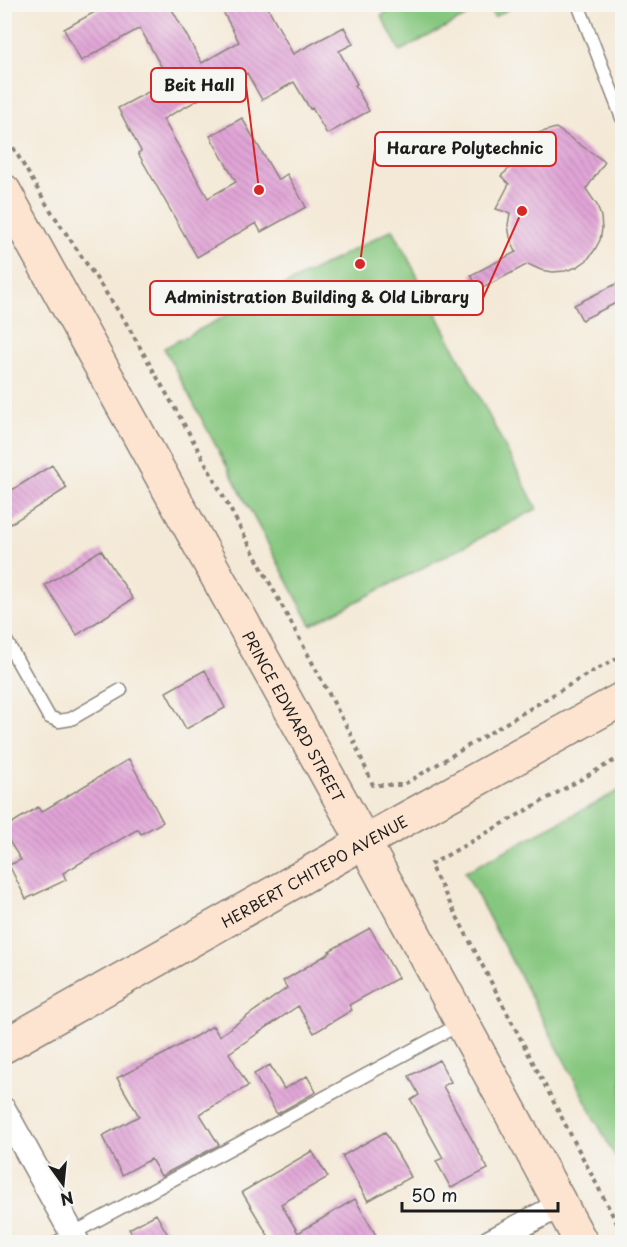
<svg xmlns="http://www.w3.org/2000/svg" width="627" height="1247" viewBox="0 0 627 1247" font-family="'Playpen Sans',sans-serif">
<defs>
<pattern id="building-back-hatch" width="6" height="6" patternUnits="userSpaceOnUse" patternTransform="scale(1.5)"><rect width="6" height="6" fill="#e0a4d6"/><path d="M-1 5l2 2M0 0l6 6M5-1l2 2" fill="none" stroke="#c08db7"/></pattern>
</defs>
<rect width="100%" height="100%" fill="#f6f6f2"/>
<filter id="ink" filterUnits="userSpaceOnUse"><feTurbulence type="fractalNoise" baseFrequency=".0167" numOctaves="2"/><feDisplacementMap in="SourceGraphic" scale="12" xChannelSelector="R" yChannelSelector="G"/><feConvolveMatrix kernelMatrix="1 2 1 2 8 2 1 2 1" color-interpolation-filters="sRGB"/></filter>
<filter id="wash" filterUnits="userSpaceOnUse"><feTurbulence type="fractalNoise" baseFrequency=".008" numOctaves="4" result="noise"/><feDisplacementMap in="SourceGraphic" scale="24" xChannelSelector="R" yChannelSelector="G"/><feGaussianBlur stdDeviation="1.35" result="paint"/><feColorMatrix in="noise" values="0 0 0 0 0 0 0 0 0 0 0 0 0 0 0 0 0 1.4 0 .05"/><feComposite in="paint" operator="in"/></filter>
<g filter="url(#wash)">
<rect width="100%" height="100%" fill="#f4e9d7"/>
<!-- green -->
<path fill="#86c77f" stroke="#51724e" stroke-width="1.5" d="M 463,4 L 469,15 L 400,51 L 381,15 L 402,5 Z
M 487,5 L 516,5 L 494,17 Z
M 393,229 L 537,509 L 311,625 L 164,348 Z
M 622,789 L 622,1170 L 465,872 Z"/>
<g id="blocks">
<!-- building -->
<path fill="url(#building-back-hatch)" d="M 109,4 L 169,4 L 202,63 L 239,42 L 219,4 L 266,4 L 293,54 L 344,27 L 353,44 L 339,51 L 357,84 L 355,85 L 369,111 L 327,134 L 312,108 L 310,109 L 294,82 L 262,100 L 247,73 L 163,119 L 208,198 L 236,182 L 210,136 L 242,118 L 278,180 L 287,174 L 306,207 L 261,232 L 256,223 L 197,257 L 138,153 L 141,151 L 118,108 L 169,81 L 140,28 L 81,61 L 64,29 Z
M 556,128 L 605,162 L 586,189 L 597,205 L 601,217 L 602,229 L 600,240 L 594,251 L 587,260 L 577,267 L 565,271 L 553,272 L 541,270 L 528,264 L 479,290 L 471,275 L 516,252 L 510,237 L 508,225 L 510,213 L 496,209 L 509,184 L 501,176 L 519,160 L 513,140 Z
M 622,281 L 622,300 L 582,320 L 574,305 Z
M 52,465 L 67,488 L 4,528 L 4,495 Z
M 101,550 L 133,599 L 77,635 L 45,585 Z
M 205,670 L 225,708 L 186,729 L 166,692 Z
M 129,759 L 163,822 L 141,834 L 138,829 L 63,873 L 66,880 L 26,899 L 9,865 L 21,860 L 4,833 L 4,828 L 38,807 L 41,812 Z
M 370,928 L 398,978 L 349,1005 L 352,1010 L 314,1033 L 298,1006 L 229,1053 L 248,1086 L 200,1114 L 219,1145 L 161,1176 L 151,1159 L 122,1175 L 102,1136 L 139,1116 L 117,1078 L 168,1052 L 213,1026 L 219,1036 L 287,988 L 283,981 L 331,952 L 329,951 Z
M 439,1060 L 451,1082 L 443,1086 L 488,1169 L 451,1188 L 436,1161 L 443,1158 L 411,1100 L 419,1095 L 409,1076 Z
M 270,1065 L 284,1089 L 307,1076 L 316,1092 L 277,1114 L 254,1074 Z
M 385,1132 L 411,1177 L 368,1201 L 342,1156 Z
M 312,1151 L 328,1177 L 281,1204 L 298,1233 L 355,1199 L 380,1242 L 272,1242 L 242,1192 Z
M 156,1214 L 172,1242 L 137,1242 L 129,1229 Z"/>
</g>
</g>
<g filter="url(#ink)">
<use href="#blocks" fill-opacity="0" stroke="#88827a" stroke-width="1.5"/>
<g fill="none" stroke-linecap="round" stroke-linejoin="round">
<defs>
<path id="service" d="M 578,4 L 622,118
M 4,637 L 49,717 L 59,721 L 71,719 L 121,690
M 57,1242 L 462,1023"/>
<path id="minor" d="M 4,1110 L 77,1242
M 490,1242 L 560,1205"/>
<g id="secondary">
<path id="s1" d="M 4,191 L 364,842 L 581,1242"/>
<path id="s2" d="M 4,1046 L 364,842 L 622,699"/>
</g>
</defs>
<!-- service casing -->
<use href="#service" stroke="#88827a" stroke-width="15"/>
<!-- minor casing -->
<use href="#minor" stroke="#88827a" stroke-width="27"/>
<!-- secondary casing -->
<use href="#secondary" stroke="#88827a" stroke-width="36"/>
<!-- path -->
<path stroke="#88827a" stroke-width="4" stroke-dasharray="4.5 4.5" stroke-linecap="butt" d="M 4,132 L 47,205 L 125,321 L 189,433 L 242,531 L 352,737 L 373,785 L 403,785 L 586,675 L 622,656
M 622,756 L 430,865 L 622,1233"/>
<!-- service -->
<use href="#service" stroke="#fff" stroke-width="12"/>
<!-- minor -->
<use href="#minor" stroke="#fff" stroke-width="24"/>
<!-- secondary -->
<use href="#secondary" stroke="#fde4d0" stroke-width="33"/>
</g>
</g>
<g text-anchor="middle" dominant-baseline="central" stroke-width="5" stroke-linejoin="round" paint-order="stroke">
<!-- street labels -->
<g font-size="15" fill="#1c1c1c" stroke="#f6f6f2">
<text stroke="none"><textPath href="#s1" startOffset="600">PRINCE EDWARD STREET</textPath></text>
<text stroke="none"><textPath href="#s2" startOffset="356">HERBERT CHITEPO AVENUE</textPath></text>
</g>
</g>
<!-- callouts -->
<path fill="none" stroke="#d62828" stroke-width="2" d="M259 190L246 85M360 264L375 149M522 211L483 298"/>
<g fill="#d62828" stroke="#f6f6f2" stroke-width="2">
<circle cx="259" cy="190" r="6"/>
<circle cx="360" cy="264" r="6"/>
<circle cx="522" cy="211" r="6"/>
</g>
<g fill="#f6f6f2" stroke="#d62828" stroke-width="2">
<rect x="151" y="68" width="95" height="34" rx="6"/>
<rect x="375" y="132" width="181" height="34" rx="6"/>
<rect x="150" y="281" width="333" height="34" rx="6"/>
</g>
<g font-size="16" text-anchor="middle" font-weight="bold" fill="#1c1c1c">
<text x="199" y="91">Beit Hall</text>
<text x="465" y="154">Harare Polytechnic</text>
<text x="317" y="303">Administration Building &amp; Old Library</text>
</g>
<!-- margin -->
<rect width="627" height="1247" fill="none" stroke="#f6f6f2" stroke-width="24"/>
<!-- north arrow -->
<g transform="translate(63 1184) rotate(165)" stroke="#f6f6f2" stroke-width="4.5" paint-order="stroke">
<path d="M0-4.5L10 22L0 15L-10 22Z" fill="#1c1c1c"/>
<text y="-9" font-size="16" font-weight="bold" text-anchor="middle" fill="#1c1c1c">N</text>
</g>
<!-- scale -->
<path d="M402 1202v9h156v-9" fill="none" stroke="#1c1c1c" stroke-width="3"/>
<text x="411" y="1202" font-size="18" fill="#1c1c1c" stroke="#f6f6f2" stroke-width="4.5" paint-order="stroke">50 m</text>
</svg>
